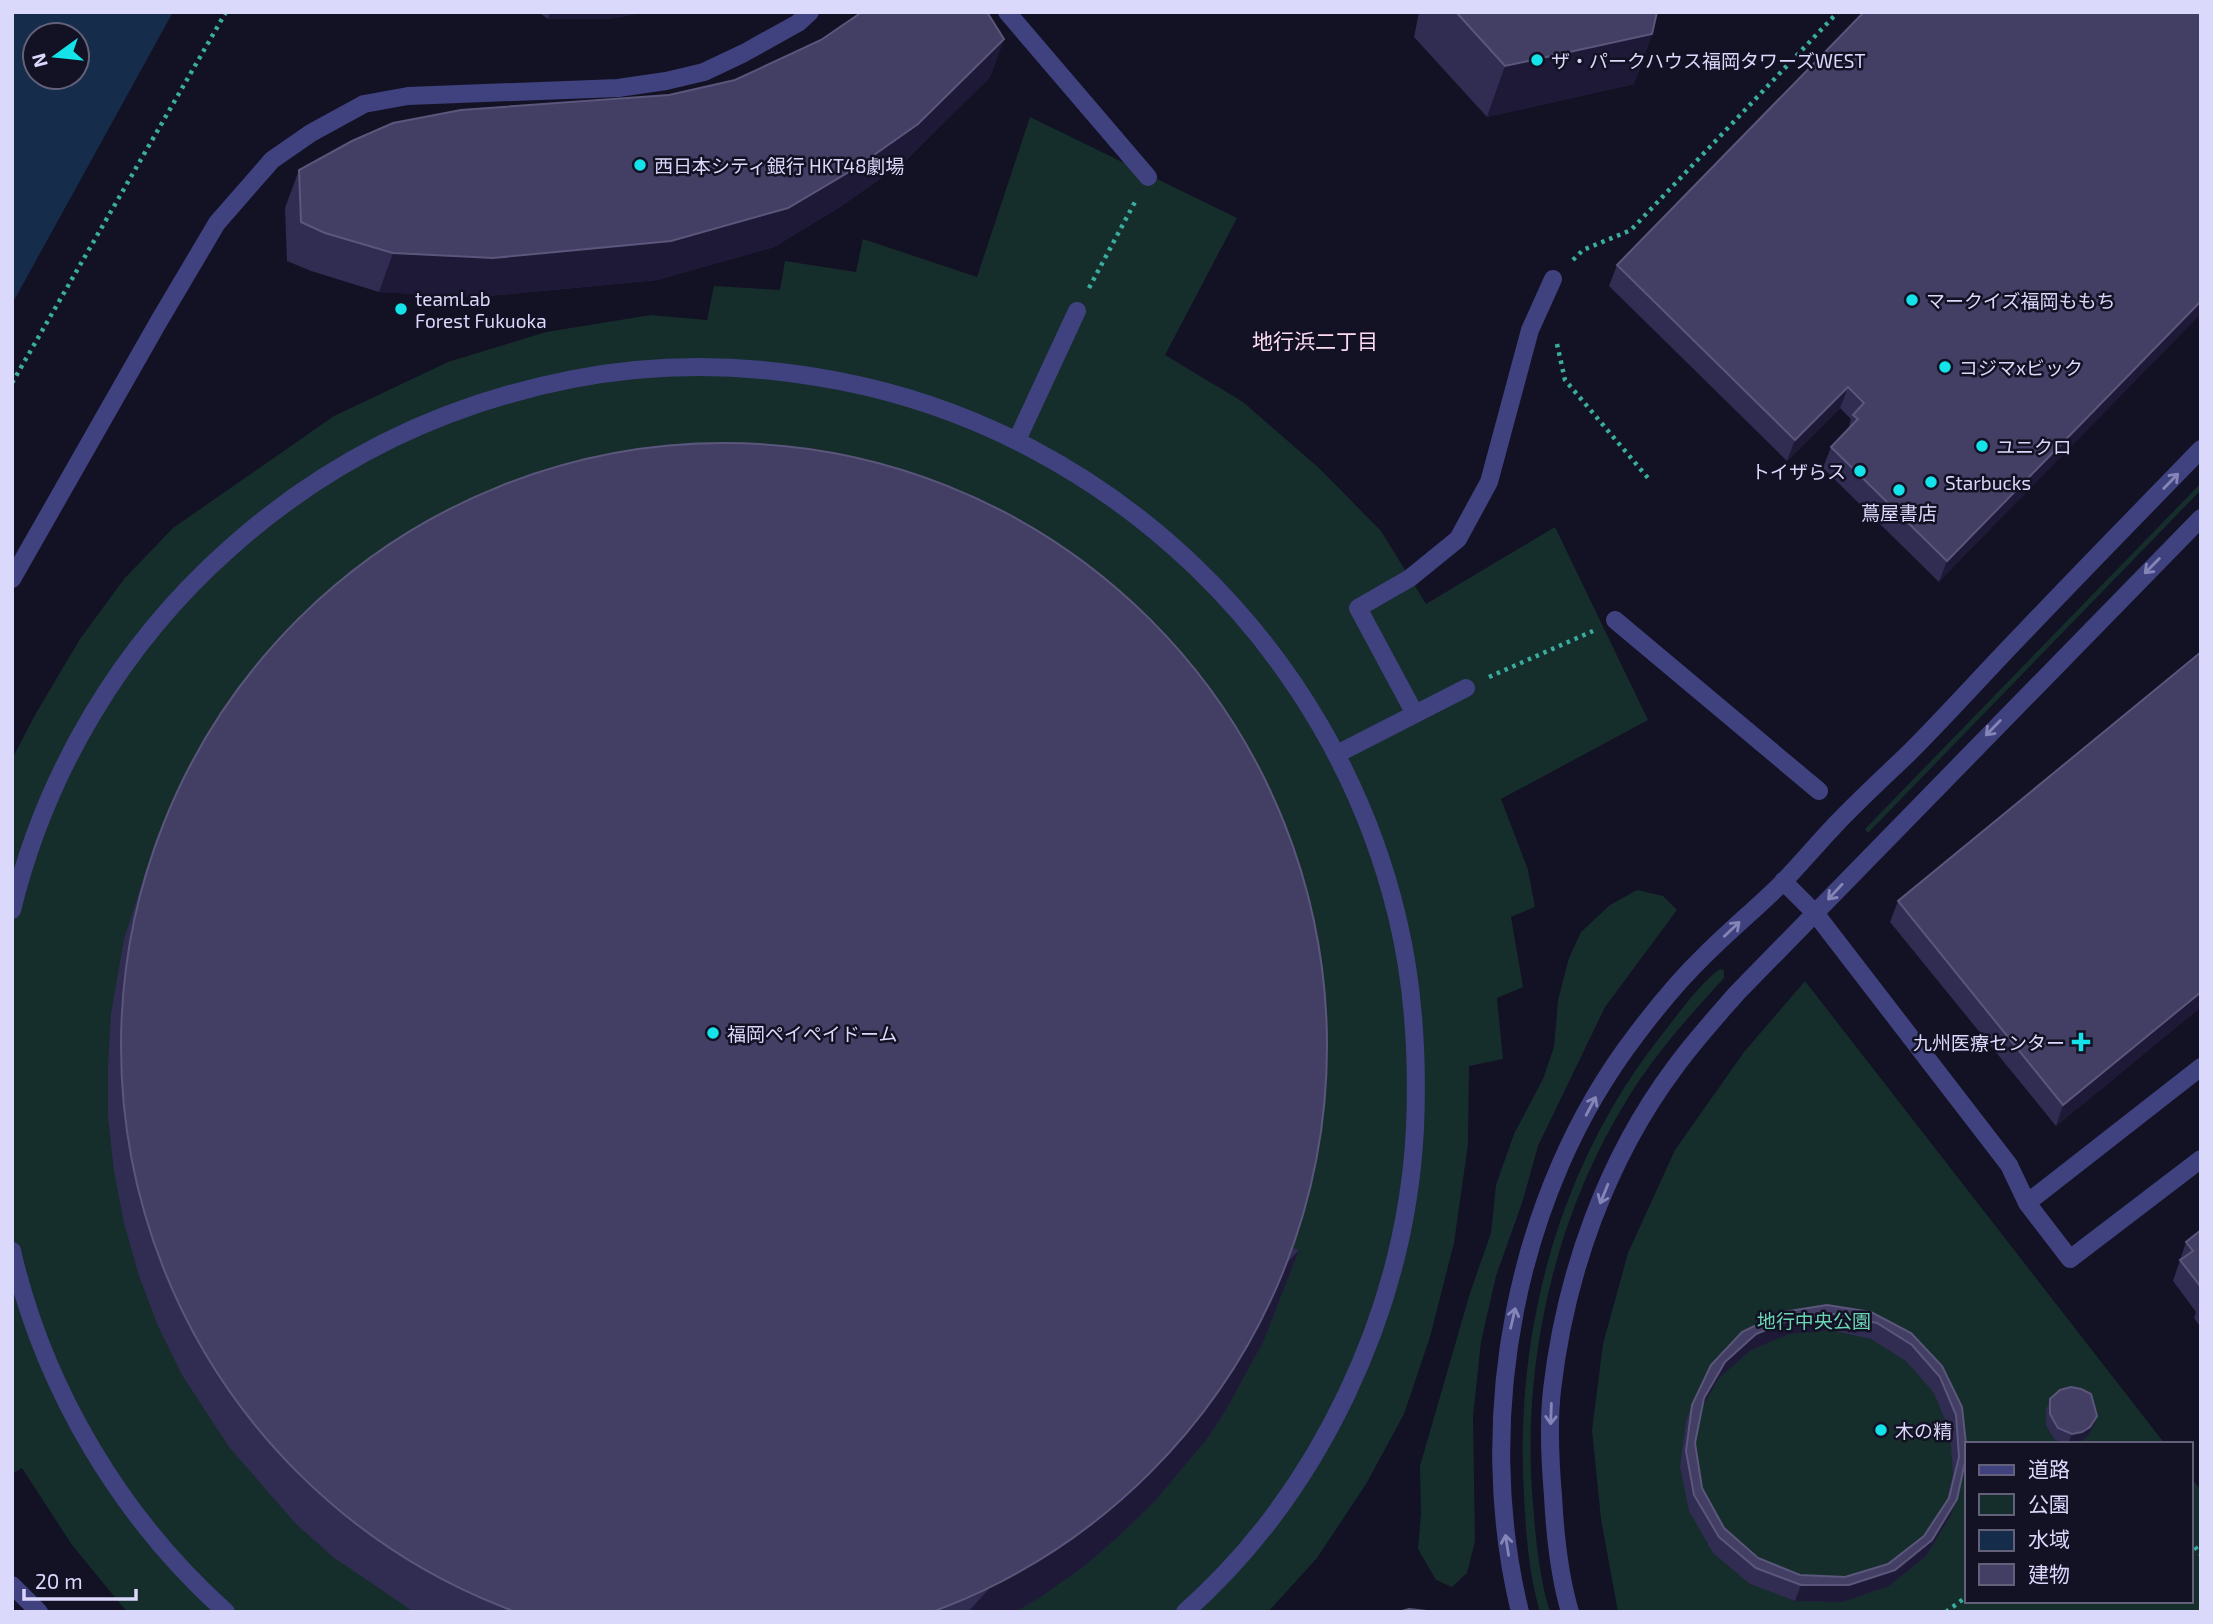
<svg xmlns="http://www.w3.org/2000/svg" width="2213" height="1624" viewBox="0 0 2213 1624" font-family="'Exo 2','Noto Sans JP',sans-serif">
<rect width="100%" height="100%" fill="#131124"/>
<!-- green -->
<path fill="#152e2b" d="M 1030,117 L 1237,218 L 1165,355 L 1243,402 L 1319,468 L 1381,531 L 1426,604 L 1555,527 L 1648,720 L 1501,799 L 1528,870 L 1535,907 L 1511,917 L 1523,987 L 1497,998 L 1503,1059 L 1469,1066 L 1468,1144 L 1454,1243 L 1430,1337 L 1404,1414 L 1366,1484 L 1317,1558 L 1268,1612 L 127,1612 L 72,1545 L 22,1468 L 12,1474 L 12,759 L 35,715 L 80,639 L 124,579 L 173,528 L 334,416 L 448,362 L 546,332 L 651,315 L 707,320 L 714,286 L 780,290 L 785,261 L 856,272 L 863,239 L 977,277 Z
M 2201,483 L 2201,490 L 1868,833 L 1865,829 Z
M 1637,890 L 1663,896 L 1677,910 L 1605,1007 L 1538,1146 L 1522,1203 L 1496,1276 L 1481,1342 L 1473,1416 L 1475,1541 L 1467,1573 L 1452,1587 L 1436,1580 L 1418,1549 L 1421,1514 L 1420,1466 L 1470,1293 L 1491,1233 L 1496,1185 L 1514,1134 L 1543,1079 L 1554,1047 L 1558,1000 L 1569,958 L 1581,932 L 1610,905 Z
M 1720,969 L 1724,970 L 1724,978 C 1689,1016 1655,1054 1628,1098 C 1556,1213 1523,1357 1532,1491 C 1535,1531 1538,1573 1550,1612 L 1540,1612 C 1529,1575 1526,1534 1524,1496 C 1514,1331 1559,1163 1664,1032 C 1679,1013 1700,983 1720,969 Z
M 1805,981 L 2165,1444 L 1966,1444 L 1966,1601 L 2190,1601 L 2190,1477 L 2201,1490 L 2201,1612 L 1618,1612 L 1601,1519 L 1592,1430 L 1603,1344 L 1628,1253 L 1675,1150 L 1744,1052 Z"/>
<!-- water -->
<path fill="#152d4a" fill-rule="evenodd" d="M 12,12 L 173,12 L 12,304 ZM 35,35 L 77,35 L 77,77 L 35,77 Z"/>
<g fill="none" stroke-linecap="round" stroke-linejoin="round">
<!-- path -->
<path stroke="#3aad9e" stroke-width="4.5" stroke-dasharray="3.5 5" stroke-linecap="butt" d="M 1573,260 L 1583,250 L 1631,230 L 1838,12
M 1089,288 L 1136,200
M 1557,344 L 1565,380 L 1648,478
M 12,383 L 226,12
M 1489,677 L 1593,631
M 2190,1540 L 2201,1555
M 1946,1612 L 1966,1597"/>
<!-- minor -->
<path stroke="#40427f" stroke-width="18" d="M 1007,12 L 1148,177
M 1017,440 L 1077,311
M 12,579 L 159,321 L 217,223 L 272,160 L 311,133 L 364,104 L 408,96 L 618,88 L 666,81 L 704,72 L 744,53 L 798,23 L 810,12
M 1615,620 L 1819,791
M 1415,714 L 1358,608 L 1410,578 L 1458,539 L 1489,482 L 1530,330 L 1553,279
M 1337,754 L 1466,688
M 1783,881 L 1815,913 L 2009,1165 L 2027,1203 L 2070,1259 L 2201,1159
M 12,910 C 46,771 122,644 229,549 C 327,461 444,404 573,379 C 660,362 752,364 839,381 C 1111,433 1332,647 1397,916 C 1414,986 1418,1057 1415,1128 C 1406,1309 1320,1492 1185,1612
M 2027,1203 L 2201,1067
M 12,1251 C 44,1389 121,1518 226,1612
M 12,1585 L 39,1612
M 1520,1612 C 1473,1420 1515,1193 1636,1035 C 1657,1007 1680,979 1706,954 C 1731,929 1759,906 1784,881 C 1802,862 1819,842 1837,823 C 1860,799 1885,776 1909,753 C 1949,713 1987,670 2027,629 C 2084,569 2143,509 2201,449
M 1570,1612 C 1559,1575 1555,1535 1553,1496 C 1550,1461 1548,1426 1552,1390 C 1565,1276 1606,1159 1676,1066 C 1695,1040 1716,1017 1737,993 L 2201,518"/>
</g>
<!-- wall -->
<path fill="#312c51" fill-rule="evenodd" d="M 538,12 L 647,12 L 608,19 L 548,19 Z
M 1419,12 L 1657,12 L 1652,34 L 1634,84 L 1487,117 L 1414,37 Z
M 2201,12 L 1939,582 L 1823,468 L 1831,447 L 1848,430 L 1851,419 L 1840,408 L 1787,461 L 1609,286 L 1617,265 Z
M 1004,39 L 990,77 L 904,162 L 840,207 L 774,247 L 657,280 L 479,297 L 379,292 L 311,271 L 287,261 L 285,208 L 299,170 L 669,95 Z
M 2201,652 L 2201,1007 L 2056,1126 L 1890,922 L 1898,901 Z
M 159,831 L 1299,1250 L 1264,1340 L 1226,1410 L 1207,1439 L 1154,1502 L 1119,1536 L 1083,1567 L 1042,1596 L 1015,1612 L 414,1612 L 333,1557 L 295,1523 L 229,1447 L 182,1375 L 158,1326 L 139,1276 L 124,1223 L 114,1171 L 108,1117 L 108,1066 L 111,1014 L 124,939 L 149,861 Z
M 2201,1230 L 2201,1328 L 2194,1318 L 2196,1312 L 2173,1281 L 2186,1242 Z
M 1827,1305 L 1911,1333 L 1962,1407 L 1957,1499 L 1951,1515 L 1926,1556 L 1889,1586 L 1843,1602 L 1795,1601 L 1750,1584 L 1713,1553 L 1689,1511 L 1680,1467 L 1686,1421 L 1692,1405 L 1711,1365 ZM 1830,1330 L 1871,1339 L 1906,1361 L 1934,1393 L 1950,1432 L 1953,1474 L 1946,1503 L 1924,1536 L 1888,1564 L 1845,1577 L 1800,1575 L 1758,1558 L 1724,1528 L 1702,1488 L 1695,1443 L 1702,1407 L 1719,1378 L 1751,1350 L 1789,1334 Z
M 2050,1399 L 2093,1427 L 2086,1438 L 2078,1443 L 2075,1444 L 2065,1444 L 2054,1439 L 2046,1425 L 2046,1410 Z"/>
<!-- shaded-wall -->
<path fill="#1d1937" d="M 550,12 L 647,12 L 608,19 L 548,19 Z
M 1652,34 L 1634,84 L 1487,117 L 1505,66 Z
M 1004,39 L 990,77 L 904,162 L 840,207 L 774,247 L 657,280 L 479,297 L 379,292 L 393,253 Z
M 2201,301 L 2201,314 L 1939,582 L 1947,561 Z
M 1848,387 L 1840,408 L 1787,461 L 1795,440 Z
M 2201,992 L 2201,1007 L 2056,1126 L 2063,1105 Z
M 1299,1250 L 1264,1340 L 1226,1410 L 1207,1439 L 1154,1502 L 1119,1536 L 1083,1567 L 1042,1596 L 1015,1612 L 968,1612 Z
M 1836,1314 L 1830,1330 L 1789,1334 L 1751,1350 L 1719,1378 L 1698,1414 L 1704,1398 L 1725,1362 L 1756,1334 L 1795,1318 Z
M 2097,1416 L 2093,1427 L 2086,1438 L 2078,1443 L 2068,1444 L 2072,1434 Z
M 1957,1499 L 1951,1515 L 1926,1556 L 1889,1586 L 1843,1602 L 1795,1601 L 1801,1585 L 1895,1570 Z"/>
<!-- building -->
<path fill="#433e63" stroke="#5b567b" stroke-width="2" fill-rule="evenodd" d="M 862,12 L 987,12 L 1004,39 L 918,124 L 854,169 L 788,208 L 671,241 L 493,258 L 393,253 L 325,233 L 301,222 L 299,170 L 352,141 L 393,123 L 461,110 L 669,95 L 735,80 L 821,40 Z
M 1456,12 L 1657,12 L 1652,34 L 1505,66 Z
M 1864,12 L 2201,12 L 2201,301 L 1947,561 L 1831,447 L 1858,419 L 1853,415 L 1864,403 L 1848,387 L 1795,440 L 1617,265 Z
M121 1046a603 603 0 1 1 1206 0a603 603 0 1 1-1206 0Z
M 2201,652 L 2201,992 L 2063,1105 L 1898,901 Z
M 2201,1230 L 2201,1287 L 2180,1260 L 2193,1251 L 2186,1242 Z
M 1827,1305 L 1871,1312 L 1911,1333 L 1942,1366 L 1962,1407 L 1966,1444 L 1966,1457 L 1957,1499 L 1932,1540 L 1895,1570 L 1849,1585 L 1801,1585 L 1756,1568 L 1719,1537 L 1694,1495 L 1686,1451 L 1692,1405 L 1711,1365 L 1742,1332 L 1783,1312 ZM 1836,1314 L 1877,1323 L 1912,1345 L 1940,1377 L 1956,1415 L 1959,1457 L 1949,1498 L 1924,1536 L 1888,1564 L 1845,1577 L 1800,1575 L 1758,1558 L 1724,1528 L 1702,1488 L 1695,1443 L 1704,1398 L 1725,1362 L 1756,1334 L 1795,1318 Z
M 2071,1387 L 2081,1389 L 2091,1394 L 2097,1416 L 2090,1427 L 2082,1432 L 2072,1434 L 2058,1428 L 2050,1414 L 2050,1399 L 2060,1390 Z
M 1409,1609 L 1427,1611 L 1429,1612 L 1398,1612 Z"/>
<!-- one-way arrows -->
<defs><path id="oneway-shaft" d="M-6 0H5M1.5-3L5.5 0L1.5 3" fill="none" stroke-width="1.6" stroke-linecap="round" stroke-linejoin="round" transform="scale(1.75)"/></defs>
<g stroke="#8586b7">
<use href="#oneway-shaft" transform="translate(2171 481) rotate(-46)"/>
<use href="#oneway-shaft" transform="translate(2152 566) rotate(135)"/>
<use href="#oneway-shaft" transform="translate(1993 728) rotate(134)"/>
<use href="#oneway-shaft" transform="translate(1835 892) rotate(133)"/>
<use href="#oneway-shaft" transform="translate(1732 929) rotate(-43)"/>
<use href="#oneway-shaft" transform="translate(1591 1106) rotate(-62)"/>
<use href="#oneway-shaft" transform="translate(1604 1194) rotate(112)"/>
<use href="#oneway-shaft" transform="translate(1513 1318) rotate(-77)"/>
<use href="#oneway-shaft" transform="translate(1551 1414) rotate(92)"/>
<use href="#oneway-shaft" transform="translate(1507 1545) rotate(-99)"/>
</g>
<!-- markers -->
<g fill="#15e3ea" stroke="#131124" stroke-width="2.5">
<circle cx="1537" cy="60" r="7"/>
<circle cx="640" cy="165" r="7"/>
<circle cx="1912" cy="300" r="7"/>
<circle cx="401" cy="309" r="7"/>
<circle cx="1945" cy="367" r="7"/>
<circle cx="1982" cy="446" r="7"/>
<circle cx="1860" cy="471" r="7"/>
<circle cx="1931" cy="482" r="7"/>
<circle cx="1899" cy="490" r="7"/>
<circle cx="713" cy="1033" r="7"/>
<path d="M2077.5 1031.5h7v7h7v7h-7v7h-7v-7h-7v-7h7z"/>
<circle cx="1881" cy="1430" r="7"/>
</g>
<g text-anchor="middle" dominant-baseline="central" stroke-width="5" stroke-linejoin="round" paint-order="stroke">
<!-- poi labels -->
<g font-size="19" fill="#dad8fb" stroke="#131124" text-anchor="start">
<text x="1551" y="60">ザ・パークハウス福岡タワーズWEST</text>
<text x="654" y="165">西日本シティ銀行 HKT48劇場</text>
<text x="415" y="298">teamLab<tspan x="415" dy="22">Forest Fukuoka</tspan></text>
<text x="1926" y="300">マークイズ福岡ももち</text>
<text x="1959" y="367">コジマxビック</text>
<text x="1996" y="446">ユニクロ</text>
<text x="1846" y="471" text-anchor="end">トイザらス</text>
<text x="1945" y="482">Starbucks</text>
<text x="1899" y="512" text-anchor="middle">蔦屋書店</text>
<text x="727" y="1033">福岡ペイペイドーム</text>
<text x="2065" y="1042" text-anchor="end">九州医療センター</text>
<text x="1895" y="1430">木の精</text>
</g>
<!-- park labels -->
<g font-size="19" fill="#6ad5b3" stroke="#131124">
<text x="1814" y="1320">地行中央公園</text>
</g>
<!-- neighbourhood labels -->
<g font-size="21" fill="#fcdaf2" stroke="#131124">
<text x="1315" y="340">地行浜二丁目</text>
</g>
</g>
<!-- border -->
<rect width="2213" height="1624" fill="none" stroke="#dad8fb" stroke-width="28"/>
<!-- legend -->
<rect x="1965" y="1442" width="228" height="161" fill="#131124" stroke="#63617a" stroke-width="2"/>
<rect x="1979" y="1465" width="35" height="10" fill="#40427f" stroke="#63617a" stroke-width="2"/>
<text x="2028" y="1477" font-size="21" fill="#dad8fb">道路</text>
<rect x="1979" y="1494" width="35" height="21" fill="#152e2b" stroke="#63617a" stroke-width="2"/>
<text x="2028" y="1512" font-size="21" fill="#dad8fb">公園</text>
<rect x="1979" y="1530" width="35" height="21" fill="#152d4a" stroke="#63617a" stroke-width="2"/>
<text x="2028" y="1547" font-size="21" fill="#dad8fb">水域</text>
<rect x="1979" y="1564" width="35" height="21" fill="#433e63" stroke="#63617a" stroke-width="2"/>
<text x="2028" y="1582" font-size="21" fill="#dad8fb">建物</text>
<!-- north arrow -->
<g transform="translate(56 56) rotate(255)"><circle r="33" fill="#131124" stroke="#63617a" stroke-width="2"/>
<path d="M0-5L12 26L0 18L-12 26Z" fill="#15e3ea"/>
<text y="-10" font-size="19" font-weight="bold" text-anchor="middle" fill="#dad8fb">N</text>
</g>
<!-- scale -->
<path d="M24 1589v10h112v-10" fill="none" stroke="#dad8fb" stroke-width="3.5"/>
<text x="35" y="1589" font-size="21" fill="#dad8fb" stroke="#131124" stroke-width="5" paint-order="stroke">20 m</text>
</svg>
